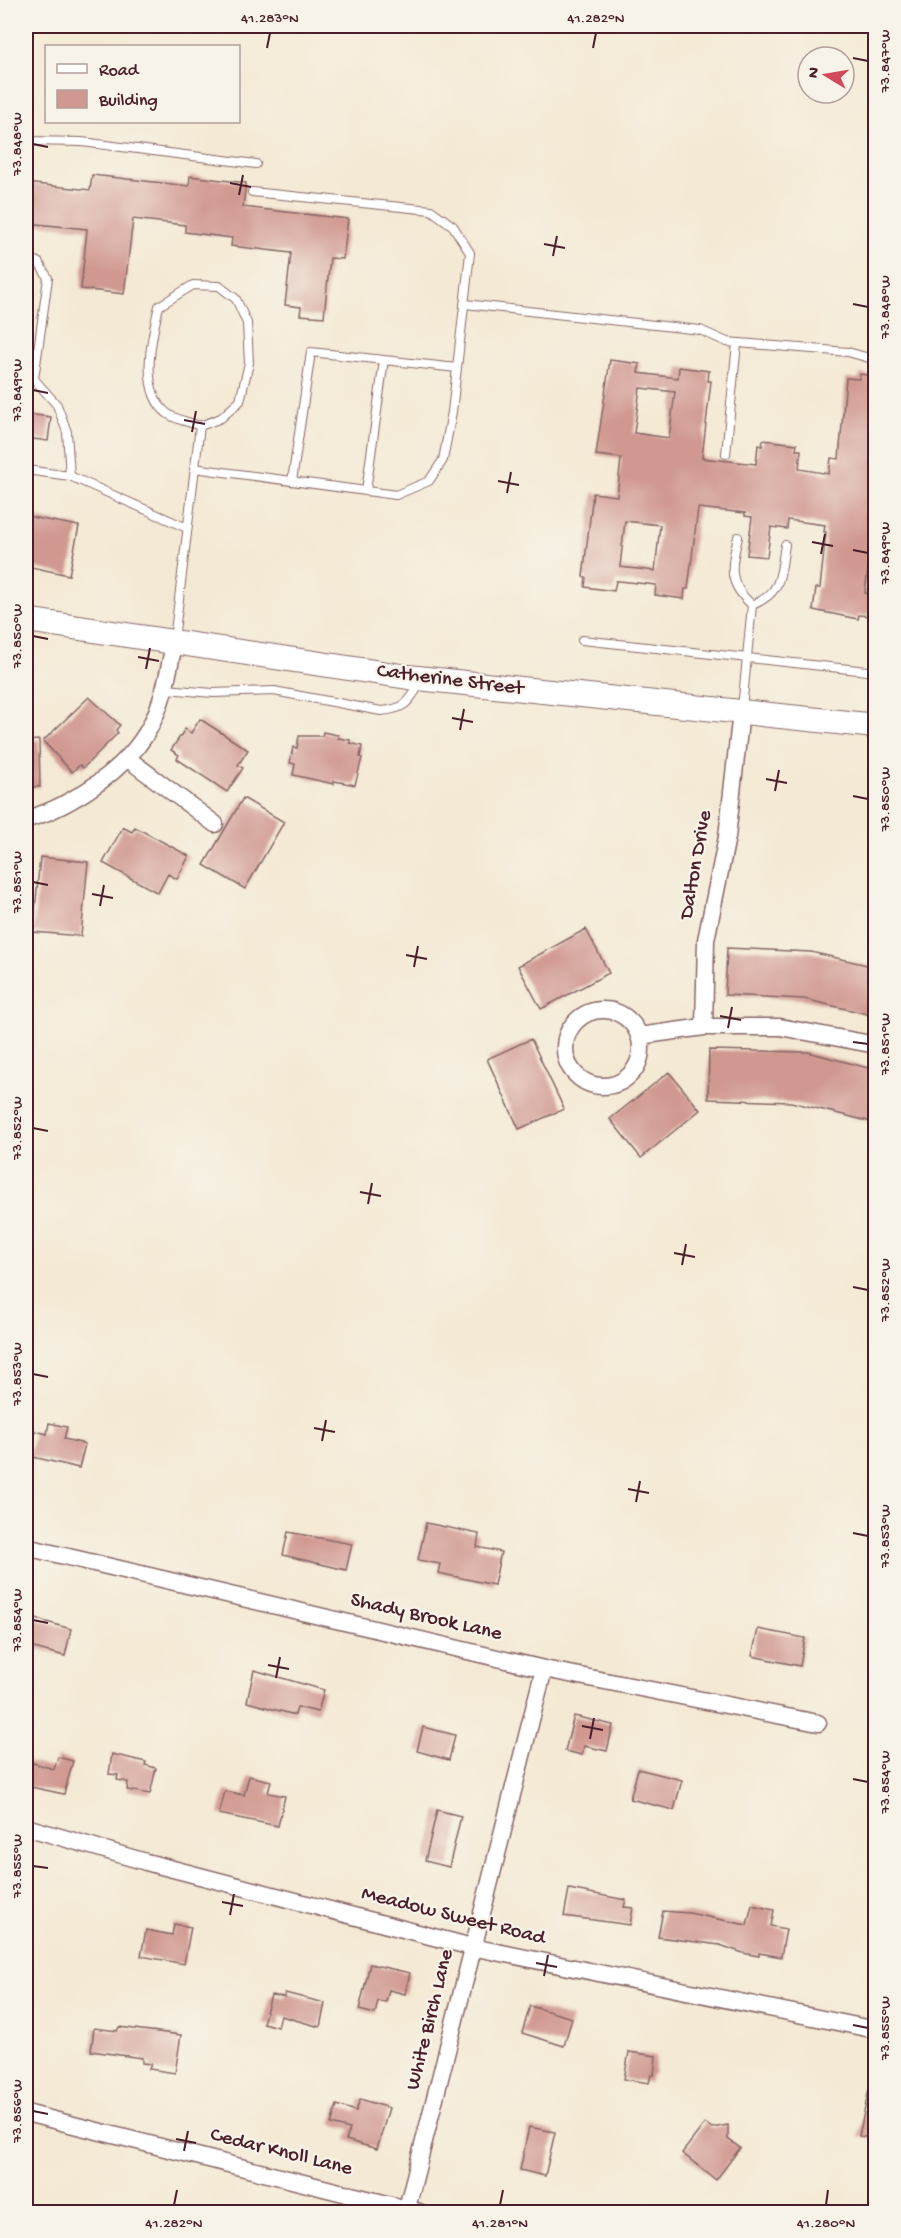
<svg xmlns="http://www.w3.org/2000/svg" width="901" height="2238" viewBox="0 0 901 2238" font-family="'Gochi Hand',sans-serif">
<rect width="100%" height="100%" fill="#f7f3e8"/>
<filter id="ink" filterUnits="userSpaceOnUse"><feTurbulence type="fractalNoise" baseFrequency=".0167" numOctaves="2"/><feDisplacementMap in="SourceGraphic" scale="12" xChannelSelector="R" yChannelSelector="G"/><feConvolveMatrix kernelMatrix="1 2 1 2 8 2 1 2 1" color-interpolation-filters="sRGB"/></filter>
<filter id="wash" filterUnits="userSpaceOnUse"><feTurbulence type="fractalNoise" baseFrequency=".008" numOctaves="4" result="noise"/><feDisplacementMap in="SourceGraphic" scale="24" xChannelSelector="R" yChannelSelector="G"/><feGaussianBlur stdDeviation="1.35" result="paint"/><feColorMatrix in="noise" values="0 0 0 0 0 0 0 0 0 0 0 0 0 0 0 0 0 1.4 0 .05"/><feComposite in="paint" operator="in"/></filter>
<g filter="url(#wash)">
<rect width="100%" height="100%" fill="#f4e9d4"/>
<g id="blocks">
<!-- building -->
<path fill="#d09891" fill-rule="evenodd" d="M 92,175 L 189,186 L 190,176 L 246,183 L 243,207 L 348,219 L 343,259 L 330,258 L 324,317 L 300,315 L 301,307 L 285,305 L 291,253 L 231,246 L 232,238 L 185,232 L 185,225 L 133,219 L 124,294 L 81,289 L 87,229 L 26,223 L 26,183 L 90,190 Z
M 610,360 L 640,364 L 638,373 L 678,378 L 679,367 L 709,371 L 708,381 L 711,381 L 702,458 L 756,464 L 758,445 L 762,446 L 763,440 L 797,444 L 796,450 L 801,450 L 799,469 L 829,474 L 831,458 L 839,459 L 846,378 L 859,379 L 860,374 L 876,376 L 876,537 L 872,537 L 865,593 L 872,594 L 869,616 L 859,615 L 858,619 L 813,610 L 816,588 L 820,588 L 826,532 L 824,532 L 825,525 L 788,520 L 787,529 L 771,527 L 767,557 L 747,555 L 752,517 L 745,516 L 745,513 L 698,508 L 688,589 L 685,589 L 684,599 L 655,595 L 656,585 L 619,581 L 616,581 L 614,591 L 585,587 L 586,577 L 583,577 L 593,493 L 617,496 L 621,458 L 596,455 ZM 640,388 L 675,392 L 669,438 L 634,433 ZM 625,521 L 660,525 L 655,571 L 620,567 Z
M 26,414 L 51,417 L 48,441 L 26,438 Z
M 26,516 L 79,526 L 69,575 L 26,566 Z
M 89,697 L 120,725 L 116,730 L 118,733 L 83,768 L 80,765 L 72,772 L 43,741 Z
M 200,719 L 248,750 L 238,765 L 243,768 L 227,792 L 177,759 L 179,755 L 171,750 L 185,729 L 191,733 Z
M 323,732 L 338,735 L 338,738 L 350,740 L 350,743 L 362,746 L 360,757 L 362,758 L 355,785 L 334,781 L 334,784 L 293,775 L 295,764 L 290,763 L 293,747 L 297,748 L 299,736 L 322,736 Z
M 39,740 L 40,787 L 26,787 L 26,741 Z
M 243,798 L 284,822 L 245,889 L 204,865 Z
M 123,827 L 132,832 L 135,827 L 189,856 L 177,879 L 168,874 L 158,893 L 103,863 Z
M 40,857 L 88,862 L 81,936 L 33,932 Z
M 586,929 L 609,973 L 541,1009 L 518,966 Z
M 727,948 L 811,952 L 876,967 L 876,1016 L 804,999 L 725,995 Z
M 531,1039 L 564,1109 L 519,1129 L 487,1059 Z
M 709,1050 L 808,1052 L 876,1070 L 876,1123 L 791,1102 L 708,1099 Z
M 669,1072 L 700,1110 L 641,1158 L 610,1119 Z
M 49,1423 L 67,1427 L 64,1439 L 85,1444 L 79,1468 L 29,1456 L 35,1431 L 47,1434 Z
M 426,1523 L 479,1534 L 477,1547 L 501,1552 L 494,1585 L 438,1573 L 440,1564 L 418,1560 Z
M 288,1532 L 352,1544 L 346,1570 L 283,1555 Z
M 26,1616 L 71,1629 L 65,1656 L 26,1646 Z
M 758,1629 L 805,1638 L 800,1666 L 752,1656 Z
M 254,1670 L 324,1690 L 318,1712 L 297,1707 L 295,1715 L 247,1702 Z
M 574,1716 L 613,1725 L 607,1751 L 584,1746 L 582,1755 L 565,1751 Z
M 423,1727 L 455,1735 L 449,1760 L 417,1751 Z
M 112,1754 L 146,1762 L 145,1765 L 156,1768 L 150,1794 L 127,1790 L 128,1782 L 117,1780 L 118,1775 L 109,1774 Z
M 58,1757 L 73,1761 L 64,1794 L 26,1786 L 26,1761 L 54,1769 Z
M 638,1769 L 682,1780 L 674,1810 L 630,1799 Z
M 249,1776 L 271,1781 L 268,1793 L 285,1796 L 278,1826 L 219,1814 L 225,1791 L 244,1795 Z
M 437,1810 L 461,1816 L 449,1867 L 425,1861 Z
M 569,1889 L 626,1900 L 624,1907 L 633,1908 L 630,1925 L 564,1916 Z
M 752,1905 L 774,1910 L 771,1926 L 786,1929 L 781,1957 L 759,1953 L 759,1956 L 743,1953 L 720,1945 L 658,1937 L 663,1911 L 689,1913 L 747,1925 Z
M 174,1924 L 191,1927 L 184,1964 L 141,1956 L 146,1930 L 172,1935 Z
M 370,1964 L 410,1973 L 405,1994 L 389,1990 L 386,2002 L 378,2001 L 375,2014 L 359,2010 Z
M 285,1993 L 325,2003 L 320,2027 L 281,2016 L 278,2027 L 263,2023 L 271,1995 L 285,1997 Z
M 530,2006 L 572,2018 L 564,2046 L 522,2033 Z
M 119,2027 L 181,2035 L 175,2073 L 149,2069 L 151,2064 L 142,2063 L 142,2058 L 91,2051 L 94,2028 L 117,2031 Z
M 629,2052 L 656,2056 L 654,2075 L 651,2075 L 649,2083 L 624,2079 Z
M 869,2089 L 876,2089 L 876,2139 L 859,2136 Z
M 360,2099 L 389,2108 L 377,2149 L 346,2140 L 350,2129 L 331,2124 L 337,2105 L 356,2111 Z
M 705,2123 L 712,2128 L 728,2125 L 728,2139 L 740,2148 L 716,2180 L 682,2153 Z
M 529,2127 L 555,2132 L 545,2176 L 520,2170 Z"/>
</g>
</g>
<g filter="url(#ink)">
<use href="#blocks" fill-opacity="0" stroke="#866666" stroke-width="1.5"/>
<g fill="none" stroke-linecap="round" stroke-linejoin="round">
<defs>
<path id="lane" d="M 26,141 L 82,142 L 256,164
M 26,256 L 39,263 L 48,278 L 34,379 L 57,405 L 67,432 L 70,476
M 193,285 L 219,286 L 236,299 L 247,323 L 249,363 L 240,401 L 221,418 L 200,426 C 190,422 176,420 168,414 C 138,392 152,336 159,306 Z
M 465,304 L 700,330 L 727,342 L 848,352 L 876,360
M 726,454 L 737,343
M 194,468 L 396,495 L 429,481 L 443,460 L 452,412 L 470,253 L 453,226 L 431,210 L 252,192
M 26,470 L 70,476 L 187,528
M 292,481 L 311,352 L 457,368
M 366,491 L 384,360
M 738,537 C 731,567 727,583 752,605
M 752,605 C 783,593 780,574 785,545
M 174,640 L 200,426
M 582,640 L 876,672
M 166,689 L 213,693 L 274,691 L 381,711 C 406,709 409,702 421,682
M 742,709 L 752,605"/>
<path id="street" d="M 128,759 L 215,824
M 26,819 C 48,814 68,803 88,790 C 150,749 162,713 174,642
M565 1048a38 38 0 1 1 76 0a38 38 0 1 1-76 0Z
M 704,1027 L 706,940 L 727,837 L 741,712
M 639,1036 L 704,1027 L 780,1027 L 876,1045
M 26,1547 L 544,1669 L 818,1723
M 26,1827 L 146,1862 L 472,1947 L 876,2030
M 26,2113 L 419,2212
M 407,2208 L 544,1669"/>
<path id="secondary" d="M 26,620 L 408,677 L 876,726"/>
</defs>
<!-- lane casing -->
<use href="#lane" stroke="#866666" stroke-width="10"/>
<!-- street casing -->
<use href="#street" stroke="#866666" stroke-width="19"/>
<!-- secondary casing -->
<use href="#secondary" stroke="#866666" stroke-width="26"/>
<!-- lane -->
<use href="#lane" stroke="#fff" stroke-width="8"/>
<!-- street -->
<use href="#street" stroke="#fff" stroke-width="16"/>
<!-- secondary -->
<use href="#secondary" stroke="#fff" stroke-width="24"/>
</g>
</g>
<!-- ticks -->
<path fill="none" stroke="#4a1f2b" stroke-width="2" d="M 267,48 L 270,33M 593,48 L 596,33M 853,58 L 868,61M 33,144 L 48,147M 230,183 L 251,187M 239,195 L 243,175M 544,244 L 565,248M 553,256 L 557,236M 853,304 L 868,307M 33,390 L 48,393M 184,420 L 205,424M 192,432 L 196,411M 498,481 L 519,485M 507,493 L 511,472M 812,542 L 833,546M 853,550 L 868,553M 821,554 L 825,534M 33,636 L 48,639M 138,657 L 159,661M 146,669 L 150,648M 452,718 L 473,722M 460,730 L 464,709M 766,779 L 787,783M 775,791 L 779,770M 853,796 L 868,799M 33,882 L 48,885M 92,894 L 113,898M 100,906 L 104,885M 406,955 L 427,959M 414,967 L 418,946M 720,1016 L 741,1020M 728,1028 L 732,1007M 853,1042 L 868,1044M 33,1128 L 48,1131M 360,1192 L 381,1196M 368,1204 L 372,1183M 674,1253 L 695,1257M 682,1265 L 686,1244M 853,1287 L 868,1290M 33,1374 L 48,1377M 314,1428 L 335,1432M 322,1441 L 326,1420M 628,1489 L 649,1493M 636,1502 L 640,1481M 853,1533 L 868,1536M 33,1620 L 48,1623M 268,1665 L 289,1669M 276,1678 L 280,1657M 582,1726 L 603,1730M 590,1739 L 594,1718M 853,1779 L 868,1782M 33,1866 L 48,1868M 222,1902 L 243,1906M 230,1915 L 234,1894M 536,1963 L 557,1967M 544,1976 L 548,1955M 853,2025 L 868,2028M 33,2111 L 48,2114M 176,2139 L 196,2143M 184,2151 L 188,2131M 174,2205 L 177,2190M 500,2205 L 503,2190M 826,2205 L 828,2190"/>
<g text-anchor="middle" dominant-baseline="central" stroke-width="4.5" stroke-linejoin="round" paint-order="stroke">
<!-- street labels -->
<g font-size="21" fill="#4a1f2b" stroke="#f7f3e8">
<text transform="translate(450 681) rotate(7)">Catherine Street</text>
<text transform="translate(697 865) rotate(-80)">Dalton Drive</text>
<text transform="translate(426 1618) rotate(13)">Shady Brook Lane</text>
<text transform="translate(453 1917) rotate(14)">Meadow Sweet Road</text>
<text transform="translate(431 2020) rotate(-76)">White Birch Lane</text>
<text transform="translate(281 2153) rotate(14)">Cedar Knoll Lane</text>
</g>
</g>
<!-- margin -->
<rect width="901" height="2238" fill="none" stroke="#f7f3e8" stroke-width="66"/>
<!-- legend -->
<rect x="45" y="45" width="195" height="78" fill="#f7f3e8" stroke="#b29e9c" stroke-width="1.5"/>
<rect x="57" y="64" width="30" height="9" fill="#ffffff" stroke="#b29e9c" stroke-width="1.5"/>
<text x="99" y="75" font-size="18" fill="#4a1f2b">Road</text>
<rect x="57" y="90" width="30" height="18" fill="#d09891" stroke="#b29e9c" stroke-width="1.5"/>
<text x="99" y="105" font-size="18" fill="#4a1f2b">Building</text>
<!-- north arrow -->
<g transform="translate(826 75) rotate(281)"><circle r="28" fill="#f7f3e8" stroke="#b29e9c" stroke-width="1.5"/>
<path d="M0-4.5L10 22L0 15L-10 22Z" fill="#d1495b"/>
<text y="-9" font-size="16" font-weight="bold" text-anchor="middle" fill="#4a1f2b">N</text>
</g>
<rect x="33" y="33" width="835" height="2172" fill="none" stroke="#4a1f2b" stroke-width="2"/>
<g font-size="15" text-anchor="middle" fill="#4a1f2b">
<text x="270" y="22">41.283°N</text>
<text x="596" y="22">41.282°N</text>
<text transform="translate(884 61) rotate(-90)" y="5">73.847°W</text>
<text transform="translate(16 144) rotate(-90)" y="5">73.848°W</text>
<text transform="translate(884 307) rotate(-90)" y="5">73.848°W</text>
<text transform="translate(16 390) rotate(-90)" y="5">73.849°W</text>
<text transform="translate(884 553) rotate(-90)" y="5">73.849°W</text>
<text transform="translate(16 636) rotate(-90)" y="5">73.850°W</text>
<text transform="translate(884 799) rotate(-90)" y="5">73.850°W</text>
<text transform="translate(16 882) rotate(-90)" y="5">73.851°W</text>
<text transform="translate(884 1044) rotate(-90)" y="5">73.851°W</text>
<text transform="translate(16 1128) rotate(-90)" y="5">73.852°W</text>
<text transform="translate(884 1290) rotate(-90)" y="5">73.852°W</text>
<text transform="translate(16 1374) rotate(-90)" y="5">73.853°W</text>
<text transform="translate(884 1536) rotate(-90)" y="5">73.853°W</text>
<text transform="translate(16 1620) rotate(-90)" y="5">73.854°W</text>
<text transform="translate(884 1782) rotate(-90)" y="5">73.854°W</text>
<text transform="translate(16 1866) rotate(-90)" y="5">73.855°W</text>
<text transform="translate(884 2028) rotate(-90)" y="5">73.855°W</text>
<text transform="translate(16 2111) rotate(-90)" y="5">73.856°W</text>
<text x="174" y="2227">41.282°N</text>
<text x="500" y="2227">41.281°N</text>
<text x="826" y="2227">41.280°N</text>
</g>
</svg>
